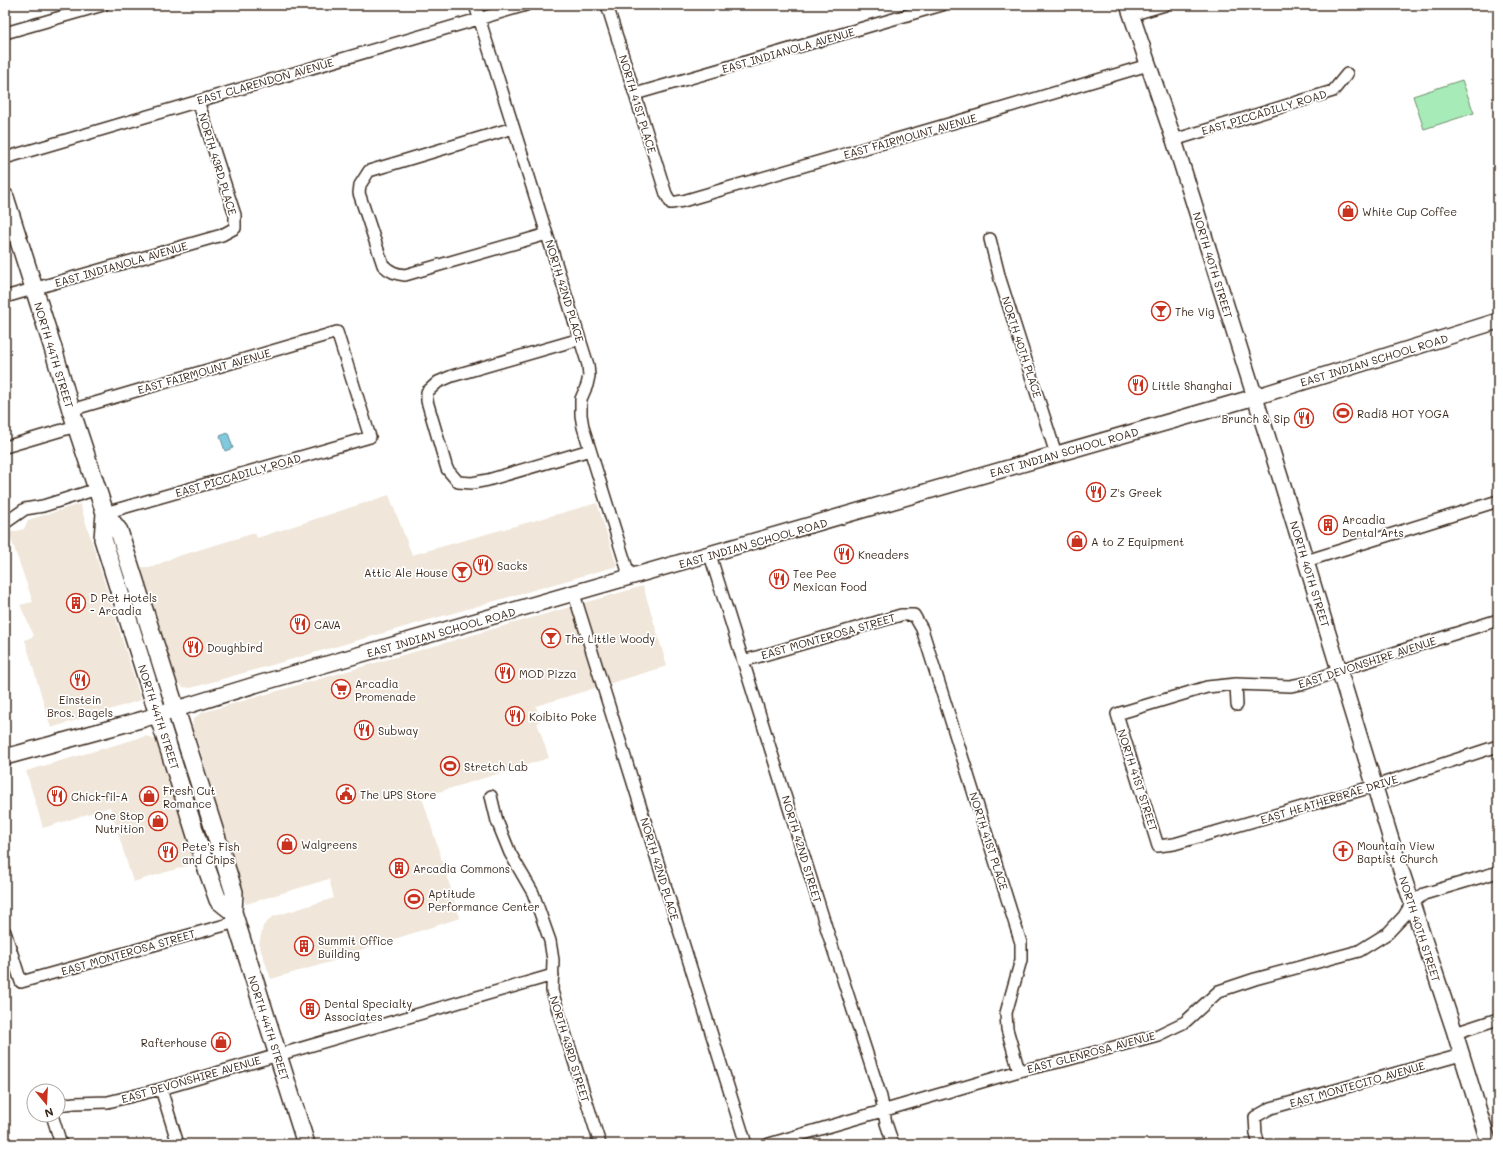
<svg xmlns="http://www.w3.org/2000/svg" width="1503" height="1149" viewBox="0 0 1503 1149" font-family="Mali,sans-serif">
<rect width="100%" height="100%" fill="#fff"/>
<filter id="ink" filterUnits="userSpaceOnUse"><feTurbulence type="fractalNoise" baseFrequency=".025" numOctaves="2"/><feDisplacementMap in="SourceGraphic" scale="8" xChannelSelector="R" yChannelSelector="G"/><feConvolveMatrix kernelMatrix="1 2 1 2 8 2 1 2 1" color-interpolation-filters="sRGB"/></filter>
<g filter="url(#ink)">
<!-- built -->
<path fill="#f0e6d9" d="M 389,495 L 412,555 L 597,503 L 617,566 L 191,688 L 183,687 L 177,681 L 141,567 L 153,567 L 172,558 L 255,533 L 257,538 Z
M 80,504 L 141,700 L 51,728 L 25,640 L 34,636 L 20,605 L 33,602 L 9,533 L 24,529 L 28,520 Z
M 643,586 L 667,666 L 536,706 L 540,721 L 537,722 L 549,758 L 422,797 L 460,918 L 351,953 L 351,956 L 271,979 L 259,945 L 263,926 L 272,917 L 334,898 L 329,879 L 246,904 L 198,742 L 192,730 L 193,719 L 201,713 Z
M 146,736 L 158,741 L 197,863 L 133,882 L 110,807 L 43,828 L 26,771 Z"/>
<!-- green -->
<path fill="#a7ecb8" stroke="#718b6b" d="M 1462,80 L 1474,113 L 1424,129 L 1413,96 Z"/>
<!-- water -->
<path fill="#7fcadf" stroke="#648a92" d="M 228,433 L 233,448 L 225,451 L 220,436 Z"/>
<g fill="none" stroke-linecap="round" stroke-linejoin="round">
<defs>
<path id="street" d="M 475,5 L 588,365 L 589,376 L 587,385 L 581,399 L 581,415 L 583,427 L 630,578
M 607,5 L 666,194 L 671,203 L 683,201 L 990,112 L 1148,65
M 1131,15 L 1165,5
M 5,33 L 103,5
M 635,94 L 942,5
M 513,128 L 369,171 L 360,185 L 359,193 L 383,265 C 390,272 396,274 405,275 L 547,234
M 1174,140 L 1333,91 L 1347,74
M 5,158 L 526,5
M 990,239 L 1000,279 L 1056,454
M 5,297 L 222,235 L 235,228 L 235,215 L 198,101
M 580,339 L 452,376 L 438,382 L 427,392 L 427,401 L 447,469 L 458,482 L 472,483 L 488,480 L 590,450
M 71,410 L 337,332 L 370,437 L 105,513
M 5,447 L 76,426
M 5,523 L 25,509 L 43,506 L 97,489
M 710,555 L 827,930 L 881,1097 L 886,1123 L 893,1144
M 1306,561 L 1498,501
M 574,594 L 746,1144
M 1498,620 L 1340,670 L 1306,683 L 1290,686 L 1236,684 L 1207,687 L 1117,714 L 1158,846 L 1174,844 L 1375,786 L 1498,746
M 743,661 L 901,615 L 914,615 L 922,629 L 1021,943 L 1021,960 L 1006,1013 L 1007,1029 L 1019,1071
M 1236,684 L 1237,705
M 491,796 L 497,821 L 510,853 L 533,893 L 550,941 L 553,960 L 552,991 L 600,1144
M 5,932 L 21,982 L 236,922
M 1455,1033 L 1498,1019
M 161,1089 L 178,1144
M 58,1105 L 75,1103 L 108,1102 L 161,1089 L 553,975
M 52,1115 L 61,1144
M 769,1144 L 1019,1071 L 1063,1061 L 1158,1035 L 1185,1022 L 1219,991 L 1255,979 L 1359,951 L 1388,933 L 1404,916 L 1412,903 L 1424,894 L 1498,872
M 1259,1144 L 1256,1134 L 1255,1117 L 1271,1108 L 1461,1055"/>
<path id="secondary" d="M 1128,5 L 1174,140 L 1282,483 L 1392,843 L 1455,1033 L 1489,1144
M 5,757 L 144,719 L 261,683 L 1255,397 L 1498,321"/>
<path id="primary" d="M 5,197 L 52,345 L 71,410 L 105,513 L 119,531 L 234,892 L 233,912 L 306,1144
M 105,513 L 103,539 L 203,858 L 218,900 L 233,912"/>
</defs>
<!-- street casing -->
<use href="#street" stroke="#3b2a1e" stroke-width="14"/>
<!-- secondary casing -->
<use href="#secondary" stroke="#3b2a1e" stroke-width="18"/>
<!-- primary casing -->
<use href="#primary" stroke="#3b2a1e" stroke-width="20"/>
<!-- street -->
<use href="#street" stroke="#fff" stroke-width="11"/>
<!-- secondary -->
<use href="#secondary" stroke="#fff" stroke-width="15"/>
<!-- primary -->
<use href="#primary" stroke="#fff" stroke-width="17"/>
</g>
</g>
<!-- icons -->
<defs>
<symbol id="shop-ring" viewBox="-11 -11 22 22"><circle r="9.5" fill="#fff" stroke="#c8321e" stroke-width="1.5"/><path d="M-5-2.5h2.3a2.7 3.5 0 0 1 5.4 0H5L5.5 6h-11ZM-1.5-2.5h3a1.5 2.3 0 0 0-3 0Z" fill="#c8321e"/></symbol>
<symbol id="bar-ring" viewBox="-11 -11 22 22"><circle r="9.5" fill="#fff" stroke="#c8321e" stroke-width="1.5"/><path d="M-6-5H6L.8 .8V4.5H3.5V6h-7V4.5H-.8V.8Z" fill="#c8321e"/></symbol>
<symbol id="restaurant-ring" viewBox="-11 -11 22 22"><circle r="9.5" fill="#fff" stroke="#c8321e" stroke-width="1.5"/><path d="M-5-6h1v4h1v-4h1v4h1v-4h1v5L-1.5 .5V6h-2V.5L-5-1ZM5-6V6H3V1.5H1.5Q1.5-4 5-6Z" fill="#c8321e"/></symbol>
<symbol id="stadium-ring" viewBox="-11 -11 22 22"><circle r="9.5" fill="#fff" stroke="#c8321e" stroke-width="1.5"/><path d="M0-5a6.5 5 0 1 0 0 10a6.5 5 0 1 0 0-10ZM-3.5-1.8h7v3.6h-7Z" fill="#c8321e"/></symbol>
<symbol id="building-ring" viewBox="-11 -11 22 22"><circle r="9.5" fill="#fff" stroke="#c8321e" stroke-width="1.5"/><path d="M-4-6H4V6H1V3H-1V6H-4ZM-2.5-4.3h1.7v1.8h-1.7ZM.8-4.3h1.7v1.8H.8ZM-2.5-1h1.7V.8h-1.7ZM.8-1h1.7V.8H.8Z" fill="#c8321e"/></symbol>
<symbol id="supermarket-ring" viewBox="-11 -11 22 22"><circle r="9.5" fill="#fff" stroke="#c8321e" stroke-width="1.5"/><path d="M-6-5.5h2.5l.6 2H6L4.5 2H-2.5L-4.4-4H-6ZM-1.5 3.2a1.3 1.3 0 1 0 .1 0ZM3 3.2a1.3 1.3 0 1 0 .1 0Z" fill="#c8321e"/></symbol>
<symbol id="civic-ring" viewBox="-11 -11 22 22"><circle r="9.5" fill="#fff" stroke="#c8321e" stroke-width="1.5"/><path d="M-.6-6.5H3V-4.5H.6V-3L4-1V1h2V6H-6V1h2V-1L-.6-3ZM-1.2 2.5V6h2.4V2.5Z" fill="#c8321e"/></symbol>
<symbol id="church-ring" viewBox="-11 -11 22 22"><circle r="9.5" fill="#fff" stroke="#c8321e" stroke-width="1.5"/><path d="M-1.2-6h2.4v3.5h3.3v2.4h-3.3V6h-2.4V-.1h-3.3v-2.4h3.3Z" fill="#c8321e"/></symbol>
</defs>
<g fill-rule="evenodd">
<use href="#shop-ring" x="1337" y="200" width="22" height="22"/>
<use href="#bar-ring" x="1150" y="300" width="22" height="22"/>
<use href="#restaurant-ring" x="1127" y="374" width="22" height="22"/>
<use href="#stadium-ring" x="1332" y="402" width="22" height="22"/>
<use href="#restaurant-ring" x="1293" y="407" width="22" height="22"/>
<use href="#restaurant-ring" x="1085" y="481" width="22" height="22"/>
<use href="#building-ring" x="1317" y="514" width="22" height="22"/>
<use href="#shop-ring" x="1066" y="530" width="22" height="22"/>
<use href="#restaurant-ring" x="833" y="543" width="22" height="22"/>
<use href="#restaurant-ring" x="472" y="554" width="22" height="22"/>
<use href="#bar-ring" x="451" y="561" width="22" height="22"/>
<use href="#restaurant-ring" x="768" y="568" width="22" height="22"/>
<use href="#building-ring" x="65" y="592" width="22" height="22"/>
<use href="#restaurant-ring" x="289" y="613" width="22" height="22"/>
<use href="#bar-ring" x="540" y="627" width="22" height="22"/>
<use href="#restaurant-ring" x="182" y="636" width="22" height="22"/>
<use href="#restaurant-ring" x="494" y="662" width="22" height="22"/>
<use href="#restaurant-ring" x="69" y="669" width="22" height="22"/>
<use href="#supermarket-ring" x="330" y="678" width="22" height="22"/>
<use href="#restaurant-ring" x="504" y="705" width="22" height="22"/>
<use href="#restaurant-ring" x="353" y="719" width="22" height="22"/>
<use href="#stadium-ring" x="439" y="755" width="22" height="22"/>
<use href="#civic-ring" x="335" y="783" width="22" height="22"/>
<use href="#restaurant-ring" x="46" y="785" width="22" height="22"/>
<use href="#shop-ring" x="138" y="785" width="22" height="22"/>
<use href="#shop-ring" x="147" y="810" width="22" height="22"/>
<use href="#shop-ring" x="276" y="833" width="22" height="22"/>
<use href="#church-ring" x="1332" y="840" width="22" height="22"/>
<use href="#restaurant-ring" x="157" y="841" width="22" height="22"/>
<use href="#building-ring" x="388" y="857" width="22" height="22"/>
<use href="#stadium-ring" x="403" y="888" width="22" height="22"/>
<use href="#building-ring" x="293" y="935" width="22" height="22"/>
<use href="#building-ring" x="299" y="998" width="22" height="22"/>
<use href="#shop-ring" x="210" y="1031" width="22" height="22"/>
</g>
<g text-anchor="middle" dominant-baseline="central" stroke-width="3.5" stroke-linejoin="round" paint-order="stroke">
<!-- street labels -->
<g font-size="11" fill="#3b2a1e" stroke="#fff">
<text transform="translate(788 50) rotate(-16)">EAST INDIANOLA AVENUE</text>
<text transform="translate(265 81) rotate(-16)">EAST CLARENDON AVENUE</text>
<text transform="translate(638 104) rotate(73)">NORTH 41ST PLACE</text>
<text transform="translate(1264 112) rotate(-17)">EAST PICCADILLY ROAD</text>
<text transform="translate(910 136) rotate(-16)">EAST FAIRMOUNT AVENUE</text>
<text transform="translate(218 164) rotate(73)">NORTH 43RD PLACE</text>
<text transform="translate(121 264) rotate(-16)">EAST INDIANOLA AVENUE</text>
<text transform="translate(1213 265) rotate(73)">NORTH 40TH STREET</text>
<text transform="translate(565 291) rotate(73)">NORTH 42ND PLACE</text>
<text transform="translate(1022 347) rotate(72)">NORTH 40TH PLACE</text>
<text transform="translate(54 355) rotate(73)">NORTH 44TH STREET</text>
<text transform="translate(1374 360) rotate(-17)">EAST INDIAN SCHOOL ROAD</text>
<text transform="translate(204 371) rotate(-16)">EAST FAIRMOUNT AVENUE</text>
<text transform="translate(1064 452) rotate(-16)">EAST INDIAN SCHOOL ROAD</text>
<text transform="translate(238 475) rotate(-16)">EAST PICCADILLY ROAD</text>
<text transform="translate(753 543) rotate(-16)">EAST INDIAN SCHOOL ROAD</text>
<text transform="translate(1310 574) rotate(73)">NORTH 40TH STREET</text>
<text transform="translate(441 632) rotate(-16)">EAST INDIAN SCHOOL ROAD</text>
<text transform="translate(828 636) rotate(-16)">EAST MONTEROSA STREET</text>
<text transform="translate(1367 662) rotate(-18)">EAST DEVONSHIRE AVENUE</text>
<text transform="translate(159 717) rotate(72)">NORTH 44TH STREET</text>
<text transform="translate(1138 780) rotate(72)">NORTH 41ST STREET</text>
<text transform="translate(1329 799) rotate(-17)">EAST HEATHERBRAE DRIVE</text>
<text transform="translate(989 841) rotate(72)">NORTH 41ST PLACE</text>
<text transform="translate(802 849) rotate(73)">NORTH 42ND STREET</text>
<text transform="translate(660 869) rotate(73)">NORTH 42ND PLACE</text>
<text transform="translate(1420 929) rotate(72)">NORTH 40TH STREET</text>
<text transform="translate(128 952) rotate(-16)">EAST MONTEROSA STREET</text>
<text transform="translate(269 1028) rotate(72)">NORTH 44TH STREET</text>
<text transform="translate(570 1049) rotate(73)">NORTH 43RD STREET</text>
<text transform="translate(1091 1052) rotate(-15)">EAST GLENROSA AVENUE</text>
<text transform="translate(191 1079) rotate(-16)">EAST DEVONSHIRE AVENUE</text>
<text transform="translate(1357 1084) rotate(-16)">EAST MONTECITO AVENUE</text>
</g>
<!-- poi labels -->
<g font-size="11" fill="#3b2a1e" stroke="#fff" text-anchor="start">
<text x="1362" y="211">White Cup Coffee</text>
<text x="1175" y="311">The Vig</text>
<text x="1152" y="385">Little Shanghai</text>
<text x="1357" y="413">Radi8 HOT YOGA</text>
<text x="1290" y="418" text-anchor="end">Brunch &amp; Sip</text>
<text x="1110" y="492">Z's Greek</text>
<text x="1342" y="519">Arcadia<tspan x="1342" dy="13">Dental Arts</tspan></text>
<text x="1091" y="541">A to Z Equipment</text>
<text x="858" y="554">Kneaders</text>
<text x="497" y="565">Sacks</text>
<text x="448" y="572" text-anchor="end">Attic Ale House</text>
<text x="793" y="573">Tee Pee<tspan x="793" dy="13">Mexican Food</tspan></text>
<text x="90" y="597">D Pet Hotels<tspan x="90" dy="13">- Arcadia</tspan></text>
<text x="314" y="624">CAVA</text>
<text x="565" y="638">The Little Woody</text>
<text x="207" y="647">Doughbird</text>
<text x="519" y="673">MOD Pizza</text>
<text x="355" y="683">Arcadia<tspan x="355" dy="13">Promenade</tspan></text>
<text x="80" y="699" text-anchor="middle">Einstein<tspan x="80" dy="13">Bros. Bagels</tspan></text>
<text x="529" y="716">Koibito Poke</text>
<text x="378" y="730">Subway</text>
<text x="464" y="766">Stretch Lab</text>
<text x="163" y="790">Fresh Cut<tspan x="163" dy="13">Romance</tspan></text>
<text x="360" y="794">The UPS Store</text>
<text x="71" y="796">Chick-fil-A</text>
<text x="144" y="815" text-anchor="end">One Stop<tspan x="144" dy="13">Nutrition</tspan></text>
<text x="301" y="844">Walgreens</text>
<text x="1357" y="845">Mountain View<tspan x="1357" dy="13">Baptist Church</tspan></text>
<text x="182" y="846">Pete's Fish<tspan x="182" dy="13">and Chips</tspan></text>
<text x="413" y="868">Arcadia Commons</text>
<text x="428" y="893">Aptitude<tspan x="428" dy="13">Performance Center</tspan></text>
<text x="318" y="940">Summit Office<tspan x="318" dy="13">Building</tspan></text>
<text x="324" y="1003">Dental Specialty<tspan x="324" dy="13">Associates</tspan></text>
<text x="207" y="1042" text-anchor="end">Rafterhouse</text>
</g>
</g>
<!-- margin -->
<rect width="1503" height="1149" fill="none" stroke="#fff" stroke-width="20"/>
<rect x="10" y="10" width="1483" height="1129" fill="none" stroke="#3b2a1e" stroke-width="1.5" filter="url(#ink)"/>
<!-- north arrow -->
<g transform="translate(46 1103) rotate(162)"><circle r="19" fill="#ffffff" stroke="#b1aaa5"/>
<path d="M0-3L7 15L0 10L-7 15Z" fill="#c8321e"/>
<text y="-6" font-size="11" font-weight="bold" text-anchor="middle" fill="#3b2a1e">N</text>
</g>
</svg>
